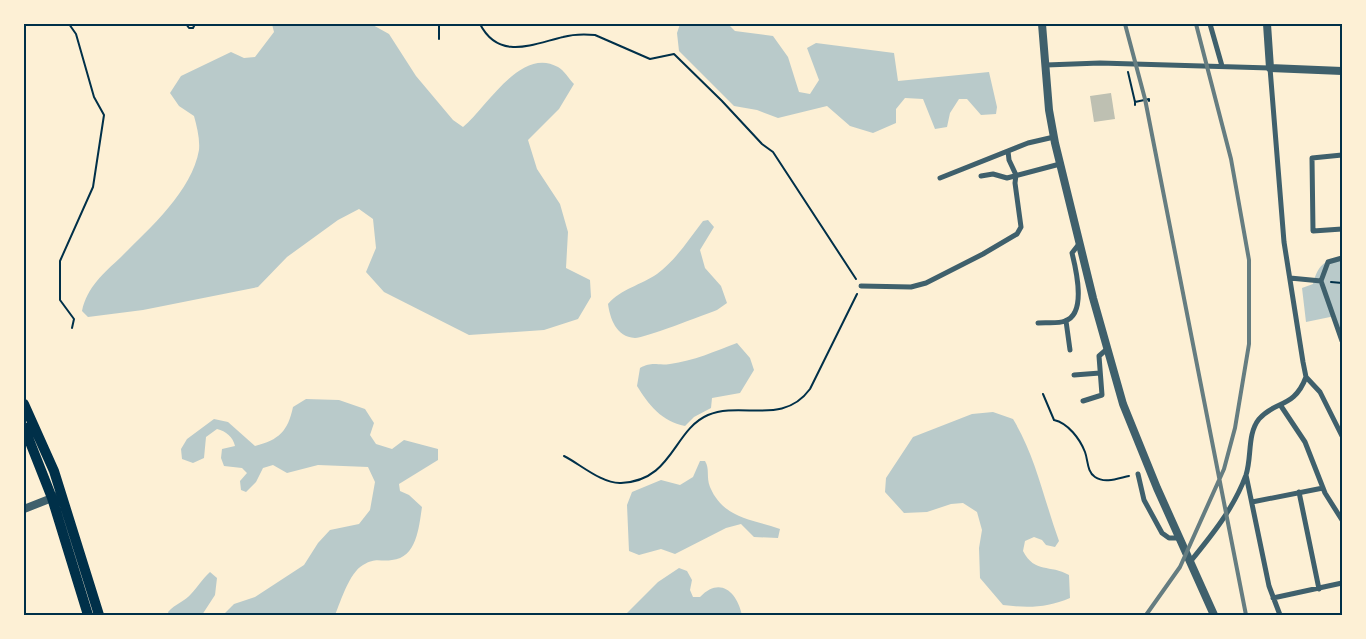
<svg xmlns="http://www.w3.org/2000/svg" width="1366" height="639" viewBox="0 0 1366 639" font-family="'Sofia Sans Condensed',sans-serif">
<rect width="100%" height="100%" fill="#fdf0d5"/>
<!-- green -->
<path fill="#b9caca" d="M 272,24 L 371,24 L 389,34 L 416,76 L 453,120 L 463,127 C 487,107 521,46 558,67 C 564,70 569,79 574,84 L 559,109 L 528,140 L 537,169 L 560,204 L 568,232 L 566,268 L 590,280 L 591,297 L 578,319 L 544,330 L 469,335 L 384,292 L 366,272 L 376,248 L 373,219 L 359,209 L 338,220 L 287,257 L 258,287 L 143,310 L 88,317 L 82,311 C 87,287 104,273 121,257 C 149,229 192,191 199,150 C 200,139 197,127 194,116 L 179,106 L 170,93 L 181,76 L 231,52 L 244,58 L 255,57 L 274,32 Z
M 680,24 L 728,24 L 735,31 L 773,36 L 788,57 L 799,92 L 810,94 L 819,80 L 807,48 L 816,43 L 894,53 L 898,81 L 989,72 L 997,107 L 996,114 L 981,115 L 967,99 L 959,99 L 950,113 L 947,127 L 935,129 L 923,99 L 905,98 L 896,109 L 896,123 L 873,133 L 850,126 L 827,106 L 778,118 L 757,110 L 734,106 L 679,51 L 677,33 Z
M 708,220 L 714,227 L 700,250 L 705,268 L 721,286 L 727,303 L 717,310 C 703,315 645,338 635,338 C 616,337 610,318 608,304 C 621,289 641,285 657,274 C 676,260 689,239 703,221 Z
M 1342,256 L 1342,338 L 1335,316 L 1306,322 L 1302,288 L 1313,284 C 1318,265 1324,261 1342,256 Z
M 737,343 L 750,358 L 754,370 L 740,393 L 712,398 L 711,408 L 694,417 L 685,426 C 662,422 648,404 637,386 L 640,368 C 653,361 657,366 670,364 C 693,361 716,351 737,343 Z
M 306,399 L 339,400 L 365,409 L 374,423 L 370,435 L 376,444 L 392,449 L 404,440 L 438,449 L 438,460 L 399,484 L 400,491 L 409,495 L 422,507 C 419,526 417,558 392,560 C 380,562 376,557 363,565 C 349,573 341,601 335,615 L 223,615 L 234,604 L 255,597 L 304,565 L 318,543 L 330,530 L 359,524 L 370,510 L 375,482 L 368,467 L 318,465 L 287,473 L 273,465 L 263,468 L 256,482 L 246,492 L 241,490 L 240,481 L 247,473 L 242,468 L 224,466 L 221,458 L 222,449 L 235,446 C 233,437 226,431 217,429 L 206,437 L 204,458 L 193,463 L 182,459 L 181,449 L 187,439 L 214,419 L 228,422 L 255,446 C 279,440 288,431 293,407 Z
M 993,412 L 1013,419 C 1036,457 1044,500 1059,541 L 1055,547 L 1046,545 L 1042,540 L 1034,537 L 1025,541 L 1023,551 C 1035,574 1050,564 1069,575 L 1070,598 C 1047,608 1027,608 1003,605 L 980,578 L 979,548 L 982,530 L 977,512 L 963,503 L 951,504 L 927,512 L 904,513 L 885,492 L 886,478 L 913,437 L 972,414 Z
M 700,461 L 705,461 C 710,469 706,477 710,487 C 723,518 751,519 780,529 L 778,538 L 754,537 L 741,524 L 726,528 L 675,554 L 661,549 L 639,555 L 629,551 L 627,505 L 632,492 L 661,480 L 680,485 L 693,477 Z
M 679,568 L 687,571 L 692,580 L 690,590 L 693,597 L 700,597 C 720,576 737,592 742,615 L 625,615 L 658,582 Z
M 210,572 L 217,578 L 215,595 L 202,615 L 169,615 L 168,612 C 175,604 185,601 191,594 C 198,587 202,579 210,572 Z"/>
<!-- building -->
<path fill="#bec0b2" d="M 1111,93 L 1115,119 L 1094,122 L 1090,96 Z"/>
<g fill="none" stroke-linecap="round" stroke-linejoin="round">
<!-- path -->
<path stroke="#003049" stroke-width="2" d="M 69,24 L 76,34 L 94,97 L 104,115 L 93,187 L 60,261 L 60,300 L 74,319 L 72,328
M 186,24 L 189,28 L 193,28 L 195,24
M 480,24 C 499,61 533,44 563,37 C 574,34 584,34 595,35 L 650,59 L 674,54 L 722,101 L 762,144 L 773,152 L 856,279
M 439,39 L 439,24
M 1128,72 L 1135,102
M 1135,105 L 1135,102 L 1149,99 L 1149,101
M 1331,282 L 1342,283
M 1043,394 L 1054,420 C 1068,423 1080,439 1085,452 C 1088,460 1087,472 1095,477 C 1105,484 1119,478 1129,476
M 564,456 C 580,464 602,484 621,483 C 673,481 673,430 708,415 C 742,401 783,426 810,389 L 857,294"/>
<!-- minor -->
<path stroke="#3f606c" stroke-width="5" d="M 1210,24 L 1222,66
M 1046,65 L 1100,63 L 1270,68 L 1284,242 L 1303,362 L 1306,377 L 1320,392 L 1342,436
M 1342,155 L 1312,158 L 1313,231 L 1342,229
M 981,176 L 993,174 L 1007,178 L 1060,164
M 940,178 L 1028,143 L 1054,137
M 1290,278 L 1321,281 L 1328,262 L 1342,258
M 1321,281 L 1342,341
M 861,286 L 911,287 L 926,283 L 983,254 L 1017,234 L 1021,227 L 1015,183 L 1016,175 L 1009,160 L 1008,151
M 1066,321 L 1070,350
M 1038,323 C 1046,322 1058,324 1065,321 C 1087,314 1076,269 1072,253 L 1079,244
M 1074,375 L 1100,373
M 1083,401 L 1102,395 L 1099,356 L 1107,349
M 1281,406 L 1305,442 L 1325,493 L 1342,520
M 1138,474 L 1144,500 L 1162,533 L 1169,538 L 1180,538
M 1246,475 L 1269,586 L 1280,615
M 1299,492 L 1319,589
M 1252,502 L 1323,488
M 1190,562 C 1212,535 1234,508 1246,475 C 1252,457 1247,434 1259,419 C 1275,400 1294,409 1306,377
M 1273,598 L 1342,583"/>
<!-- tertiary -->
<path stroke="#3f606c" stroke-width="8" d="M 1042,24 L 1049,110 L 1055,143 L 1093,298 L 1123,404 L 1157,488 L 1214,615
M 1267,24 L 1270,68 L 1342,71
M 24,509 L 57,496"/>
<!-- trunk -->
<path stroke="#003049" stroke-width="10" d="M 24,404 L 54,471 L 99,615
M 24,427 L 52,498 L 88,615"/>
<!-- rail -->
<path stroke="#657d81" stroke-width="4" d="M 1125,24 L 1145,99 L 1246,615
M 1146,615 L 1180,567 L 1224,469 L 1235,428 L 1249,344 L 1249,260 L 1231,159 L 1196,24"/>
</g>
<!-- border -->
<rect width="1366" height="639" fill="none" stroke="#fdf0d5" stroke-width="50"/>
<rect x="25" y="25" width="1316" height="589" fill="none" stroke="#003049" stroke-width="2"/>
</svg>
